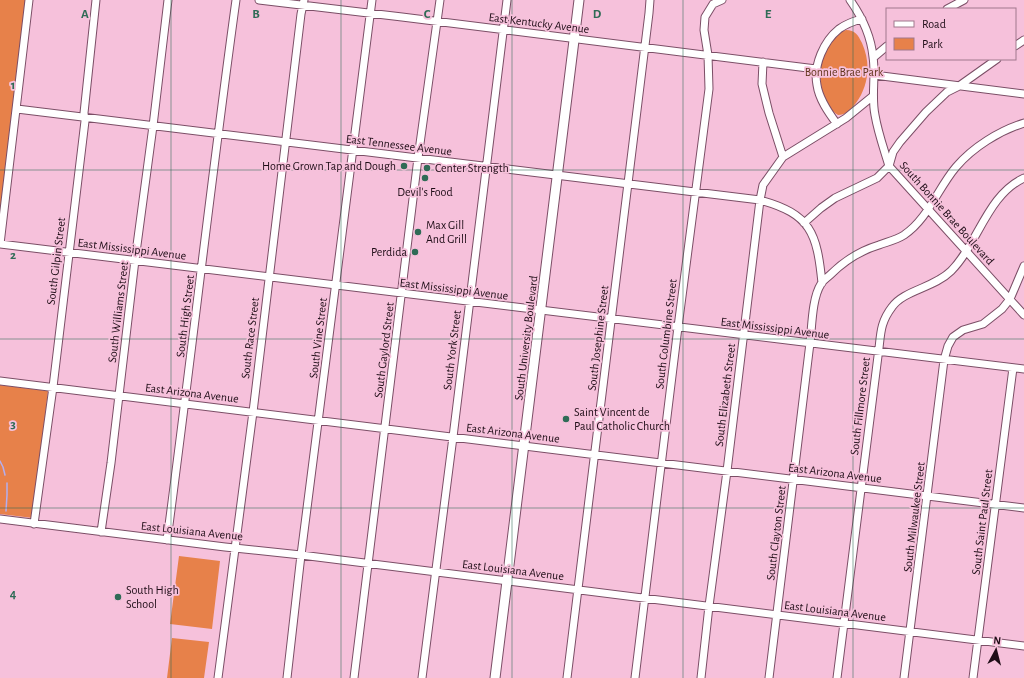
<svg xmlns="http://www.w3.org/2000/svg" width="1024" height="678" viewBox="0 0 1024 678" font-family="'Alegreya Sans',sans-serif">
<rect width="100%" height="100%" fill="#f6c1db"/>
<!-- green -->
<path fill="#e7814a" d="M 0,0 L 27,0 L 0,224 Z
M 846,30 C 855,30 858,35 862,43 C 871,63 869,85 856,103 C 851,109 846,115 838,115 C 834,113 832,110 829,106 C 814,85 818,39 846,30 Z
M 0,385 L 48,391 L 33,518 L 0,514 Z
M 179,556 L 220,561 L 212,629 L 170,624 Z
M 172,638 L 209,642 L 204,678 L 167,678 Z"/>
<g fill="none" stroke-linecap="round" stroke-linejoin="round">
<!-- stream -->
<path stroke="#b3aeef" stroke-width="1.5" d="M 0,461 L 3,467 L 5,475
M 6,511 L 7,495 L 7,483"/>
<defs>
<path id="minor" d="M 259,0 L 402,17 L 816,69
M 850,0 C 862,17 871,36 873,57 C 876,76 871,96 875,115 C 878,133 884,149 889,166 L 1024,315
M 947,9 L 964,0
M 1015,46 L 1024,40
M 874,57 L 887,46
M 763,62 L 762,84 L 769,113 L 783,157
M 874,75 L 1024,94
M 17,109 L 760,200 C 811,214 817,233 822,283
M 837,124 C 828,112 819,99 817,85 C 813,65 824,41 839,29 C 846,24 854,21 862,19
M 804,223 L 821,208 L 835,198 L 877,178 L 889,166 L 893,152 L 900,142 L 926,112 L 947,92 L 959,86 L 997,59
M 0,244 L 1024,369
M 0,244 L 29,0
M 0,381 L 1024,508
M 0,519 L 225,547 L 301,555 L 1024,646
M 34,524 L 53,387 L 85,121 L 84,113 L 96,0
M 101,532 L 111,463 L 135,260 L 153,126 L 168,0
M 167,540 C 191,360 211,180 236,0
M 218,678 L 253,412 L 301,14 L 304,0
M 287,678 L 301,555 L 372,0
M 354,678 L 418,158 L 440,0
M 422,678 L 453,437 L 507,0
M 567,678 L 649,13 L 650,0
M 635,678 L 678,327 L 709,89 L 708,55 L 704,30 L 705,17 L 713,4 L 722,0
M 701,678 L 709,606 L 727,471 L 760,200 L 763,185 L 783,157 L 846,118 L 873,96
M 769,678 L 810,343 C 812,326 812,298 821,284 C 823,280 827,278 830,275 C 844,261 859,251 879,245 C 887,242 896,240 904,235 C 928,219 938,188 956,167 C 973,147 999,131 1024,123
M 837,678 L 878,356 C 881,336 879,324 892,307 C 904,290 934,288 951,271 C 978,244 987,195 1024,178
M 904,678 L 944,360 L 948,346 L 953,337 L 963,330 L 983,324 L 1002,309 L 1010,299 L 1024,266
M 973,678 L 1013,368"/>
<path id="major" d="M 495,678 L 579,0"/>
</defs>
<!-- minor casing -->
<use href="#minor" stroke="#7b4e66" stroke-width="9"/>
<!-- major casing -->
<use href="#major" stroke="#7b4e66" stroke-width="11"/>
<!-- minor -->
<use href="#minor" stroke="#fff" stroke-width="7"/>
<!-- major -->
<use href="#major" stroke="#fff" stroke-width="9"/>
</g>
<!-- grid -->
<path fill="none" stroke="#2f6b56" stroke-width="1" stroke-opacity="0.55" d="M 171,0 L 171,678M 341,0 L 341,678M 512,0 L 512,678M 683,0 L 683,678M 853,0 L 853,678M 0,170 L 1024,170M 0,339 L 1024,339M 0,508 L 1024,508"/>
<!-- markers -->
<g fill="#2f6b56" stroke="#f6c1db" stroke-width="1.5">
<circle cx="404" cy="166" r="4"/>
<circle cx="427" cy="168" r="4"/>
<circle cx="425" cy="178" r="4"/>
<circle cx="418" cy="232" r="4"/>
<circle cx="415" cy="252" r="4"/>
<circle cx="566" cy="419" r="4"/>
<circle cx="118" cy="597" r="4"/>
</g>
<g text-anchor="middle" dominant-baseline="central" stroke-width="3.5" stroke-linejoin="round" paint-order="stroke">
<!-- street labels -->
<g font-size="12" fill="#1f0d17" stroke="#f6c1db">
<text transform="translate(539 23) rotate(7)">East Kentucky Avenue</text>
<text transform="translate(399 145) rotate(7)">East Tennessee Avenue</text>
<text transform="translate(947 213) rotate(48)">South Bonnie Brae Boulevard</text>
<text transform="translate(132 249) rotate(7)">East Mississippi Avenue</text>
<text transform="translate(56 261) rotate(-83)">South Gilpin Street</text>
<text transform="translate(454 289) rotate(7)">East Mississippi Avenue</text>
<text transform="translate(118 312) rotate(-83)">South Williams Street</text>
<text transform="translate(185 316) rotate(-83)">South High Street</text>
<text transform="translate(775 328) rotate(7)">East Mississippi Avenue</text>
<text transform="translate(666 334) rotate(-83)">South Columbine Street</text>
<text transform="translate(250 338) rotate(-83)">South Race Street</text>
<text transform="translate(318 338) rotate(-83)">South Vine Street</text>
<text transform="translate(526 338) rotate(-83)">South University Boulevard</text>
<text transform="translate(598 338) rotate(-83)">South Josephine Street</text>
<text transform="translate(384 350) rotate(-83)">South Gaylord Street</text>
<text transform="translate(452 350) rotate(-83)">South York Street</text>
<text transform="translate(192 393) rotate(7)">East Arizona Avenue</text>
<text transform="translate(725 395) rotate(-83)">South Elizabeth Street</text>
<text transform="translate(860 406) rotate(-83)">South Fillmore Street</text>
<text transform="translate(513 433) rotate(7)">East Arizona Avenue</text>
<text transform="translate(835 473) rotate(7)">East Arizona Avenue</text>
<text transform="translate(914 517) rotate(-83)">South Milwaukee Street</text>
<text transform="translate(982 522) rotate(-83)">South Saint Paul Street</text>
<text transform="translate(192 531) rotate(6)">East Louisiana Avenue</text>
<text transform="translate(776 533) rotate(-83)">South Clayton Street</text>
<text transform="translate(513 570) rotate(7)">East Louisiana Avenue</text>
<text transform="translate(835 611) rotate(7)">East Louisiana Avenue</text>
</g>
<!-- park labels -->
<g font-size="12" fill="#63371f" stroke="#f6c1db">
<text x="844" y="72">Bonnie Brae Park</text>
</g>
<!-- poi labels -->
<g font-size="12" fill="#1f0d17" stroke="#f6c1db" text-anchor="start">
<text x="396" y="166" text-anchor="end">Home Grown Tap and Dough</text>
<text x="435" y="168">Center Strength</text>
<text x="425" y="192" text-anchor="middle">Devil's Food</text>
<text x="426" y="225">Max Gill<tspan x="426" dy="14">And Grill</tspan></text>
<text x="407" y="252" text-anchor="end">Perdida</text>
<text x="574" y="412">Saint Vincent de<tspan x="574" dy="14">Paul Catholic Church</tspan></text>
<text x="126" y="590">South High<tspan x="126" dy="14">School</tspan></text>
</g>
</g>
<g font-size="13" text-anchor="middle" font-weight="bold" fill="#2f6b56" stroke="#f6c1db" stroke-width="3.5" stroke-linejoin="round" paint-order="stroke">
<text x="85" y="18">A</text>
<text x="256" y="18">B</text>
<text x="427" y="18">C</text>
<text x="597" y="18">D</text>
<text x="768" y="18">E</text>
<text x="13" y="89">1</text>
<text x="13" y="259">2</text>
<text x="13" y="428">3</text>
<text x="13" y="598">4</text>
</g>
<!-- legend -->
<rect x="886" y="8" width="130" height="52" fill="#f6c1db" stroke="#a0798d"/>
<rect x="894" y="21" width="20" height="6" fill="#ffffff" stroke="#a0798d"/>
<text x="922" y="28" font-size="12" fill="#1f0d17">Road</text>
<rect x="894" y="38" width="20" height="12" fill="#e7814a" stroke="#a0798d"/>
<text x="922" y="48" font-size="12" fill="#1f0d17">Park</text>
<!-- north arrow -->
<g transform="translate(996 650) rotate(7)" stroke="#f6c1db" stroke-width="3" paint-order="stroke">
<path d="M0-3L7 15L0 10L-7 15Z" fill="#1f0d17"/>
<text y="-6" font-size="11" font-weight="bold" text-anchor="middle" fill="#1f0d17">N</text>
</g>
</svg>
